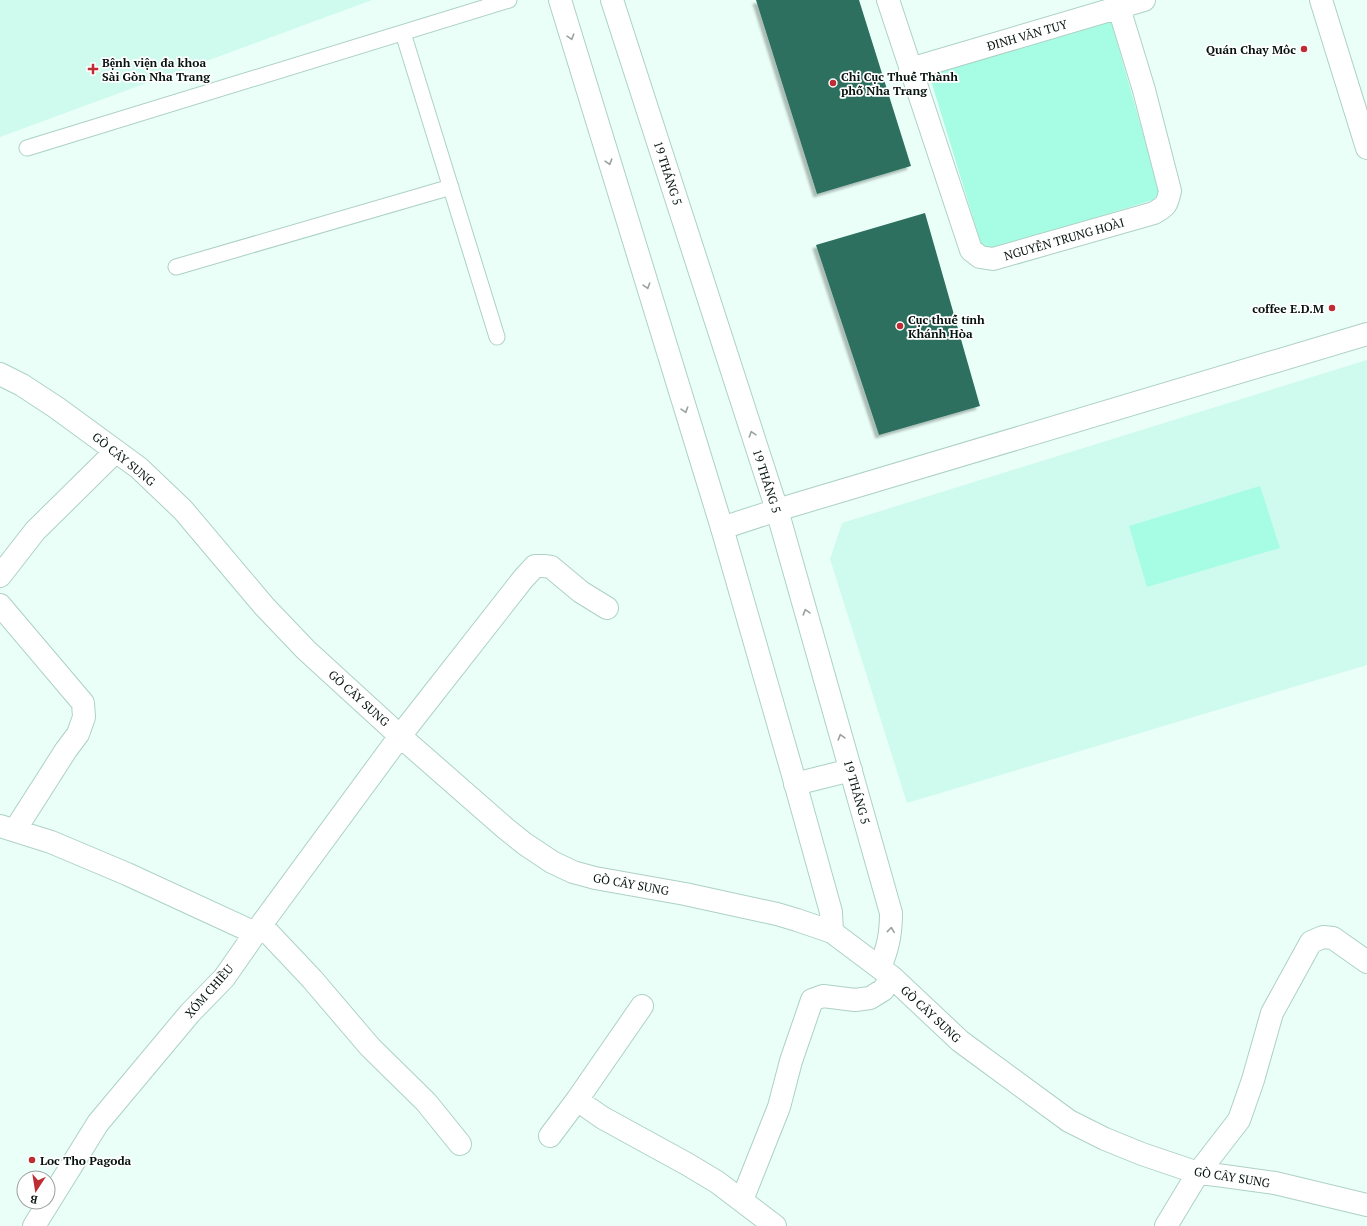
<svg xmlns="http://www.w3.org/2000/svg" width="1367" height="1226" viewBox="0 0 1367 1226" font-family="'PT Serif',serif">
<defs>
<filter id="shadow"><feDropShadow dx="-3.5" dy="3.5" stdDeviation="1" flood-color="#0004"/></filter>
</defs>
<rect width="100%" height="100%" fill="#e9fff7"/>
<!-- built -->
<path fill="#cefbed" d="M 0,0 L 372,0 L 0,137 Z
M 1367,360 L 1367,665 L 907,803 L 830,559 L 842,523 Z"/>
<!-- green -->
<path fill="#a6fde3" d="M 1111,21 L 1160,193 L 1153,200 L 990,250 L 981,244 L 929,74 Z
M 1260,486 L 1280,548 L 1147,587 L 1129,526 Z"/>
<!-- building -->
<path fill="#2e6f5e" filter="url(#shadow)" d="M 756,0 L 859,0 L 911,166 L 817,194 Z
M 925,213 L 980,406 L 879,435 L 816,245 Z"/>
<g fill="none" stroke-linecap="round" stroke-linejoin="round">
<defs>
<path id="service" d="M 403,33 L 497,337
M 27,148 L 509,0
M 176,267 L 451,187"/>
<path id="minor" d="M 888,0 L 971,250 L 980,257 L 993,259 L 1154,213 C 1166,206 1167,205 1170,191 L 1144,90 L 1119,8
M 910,69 L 1144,0
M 0,374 L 22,385 L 57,408 L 139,468 L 183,510 L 264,606 L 306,650 L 400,736 L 505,828 L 525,844 L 552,862 L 573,872 L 595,878 L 685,894 L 777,914 L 797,920 L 832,932 L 892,977 L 960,1041 L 1069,1121 L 1105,1139 L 1142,1154 L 1198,1173 L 1217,1175 L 1275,1183 L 1367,1205
M 722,528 L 777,510 L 1367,334
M 0,576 L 35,531 L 116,451
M 0,605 L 83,703 L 84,717 L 78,734 L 66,750 L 15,830
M 0,826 L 51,842 L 127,874 L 255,933
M 261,925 L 312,979 L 370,1047 L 426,1102 L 460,1144
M 577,1100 L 603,1118 L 687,1164 L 717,1182 L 775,1226
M 550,1136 L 577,1100 L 642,1006
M 742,1200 L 779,1107 L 791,1061 L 812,1000 L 823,996 L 855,1000 L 870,998 L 883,990 L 892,977
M 34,1226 L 98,1123 L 190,1013 L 224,978 L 261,925 L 400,736 L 523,579 L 535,566 L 544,566 L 551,567 L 581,592 L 607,608
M 1166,1226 L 1198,1173 L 1239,1120 L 1253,1080 L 1272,1013 L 1311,942 L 1323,937 L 1333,938 L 1367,962"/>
<path id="tertiary" d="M 560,0 L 722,528 L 791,768 L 831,912 L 832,932
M 612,0 L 777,510 L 891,913 C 891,934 888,948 880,967
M 1321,0 L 1367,148
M 795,784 L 851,770"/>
</defs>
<!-- service casing -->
<use href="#service" stroke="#add1c5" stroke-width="17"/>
<!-- minor casing -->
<use href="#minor" stroke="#add1c5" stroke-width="24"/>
<!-- tertiary casing -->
<use href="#tertiary" stroke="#add1c5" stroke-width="24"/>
<!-- service -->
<use href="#service" stroke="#fff" stroke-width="15"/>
<!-- minor -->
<use href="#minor" stroke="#fff" stroke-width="22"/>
<!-- tertiary -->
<use href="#tertiary" stroke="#fff" stroke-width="22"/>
</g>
<!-- one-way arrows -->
<defs><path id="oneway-chevron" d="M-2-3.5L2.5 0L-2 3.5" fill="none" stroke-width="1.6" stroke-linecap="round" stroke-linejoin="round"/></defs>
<g stroke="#9ba19f">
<use href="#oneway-chevron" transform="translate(571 37) rotate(73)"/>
<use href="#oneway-chevron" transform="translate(609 162) rotate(73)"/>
<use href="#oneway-chevron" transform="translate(647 286) rotate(73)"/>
<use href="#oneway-chevron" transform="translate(685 410) rotate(73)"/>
<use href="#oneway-chevron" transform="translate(752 434) rotate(-108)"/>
<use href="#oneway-chevron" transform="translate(806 612) rotate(-106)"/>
<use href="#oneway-chevron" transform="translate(841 737) rotate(-106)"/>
<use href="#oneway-chevron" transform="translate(891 930) rotate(-84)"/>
</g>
<!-- markers -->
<g fill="#bd2d33" stroke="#fff" stroke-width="1.5">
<circle cx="1304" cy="49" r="4"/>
<path d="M91 63h4v4h4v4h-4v4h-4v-4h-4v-4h4z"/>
<circle cx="833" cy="83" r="4"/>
<circle cx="1332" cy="308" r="4"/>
<circle cx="900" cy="326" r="4"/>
<circle cx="32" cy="1160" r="4"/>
</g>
<g text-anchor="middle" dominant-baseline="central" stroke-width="3.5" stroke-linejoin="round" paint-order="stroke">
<!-- street labels -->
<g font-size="12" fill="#06130f" stroke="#fff">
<text transform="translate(1027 35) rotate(-16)">ĐINH VĂN TUY</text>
<text transform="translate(668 173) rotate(72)">19 THÁNG 5</text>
<text transform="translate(1064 239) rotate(-16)">NGUYỄN TRUNG HOÀI</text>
<text transform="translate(124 459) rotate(39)">GÒ CÂY SUNG</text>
<text transform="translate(767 481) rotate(72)">19 THÁNG 5</text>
<text transform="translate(359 698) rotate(42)">GÒ CÂY SUNG</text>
<text transform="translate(857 792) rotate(74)">19 THÁNG 5</text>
<text transform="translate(631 884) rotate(10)">GÒ CÂY SUNG</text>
<text transform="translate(209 991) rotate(-49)">XÓM CHIỀU</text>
<text transform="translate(931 1014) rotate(43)">GÒ CÂY SUNG</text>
<text transform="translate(1232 1177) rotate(9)">GÒ CÂY SUNG</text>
</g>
<!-- poi labels -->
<g font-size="12" font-weight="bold" fill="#06130f" stroke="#fff" text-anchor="start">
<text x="1296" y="49" text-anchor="end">Quán Chay Môc</text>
<text x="102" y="62">Bệnh viện đa khoa<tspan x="102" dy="14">Sài Gòn Nha Trang</tspan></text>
<text x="841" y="76">Chi Cục Thuế Thành<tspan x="841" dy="14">phố Nha Trang</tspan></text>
<text x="1324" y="308" text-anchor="end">coffee E.D.M</text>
<text x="908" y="319">Cục thuế tỉnh<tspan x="908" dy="14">Khánh Hòa</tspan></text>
<text x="40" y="1160">Loc Tho Pagoda</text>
</g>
</g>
<!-- north arrow -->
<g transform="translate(36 1190) rotate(192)"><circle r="19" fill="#ffffff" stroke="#9ba19f"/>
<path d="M0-3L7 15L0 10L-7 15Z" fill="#bd2d33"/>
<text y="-6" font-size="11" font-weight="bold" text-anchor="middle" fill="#06130f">B</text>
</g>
</svg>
